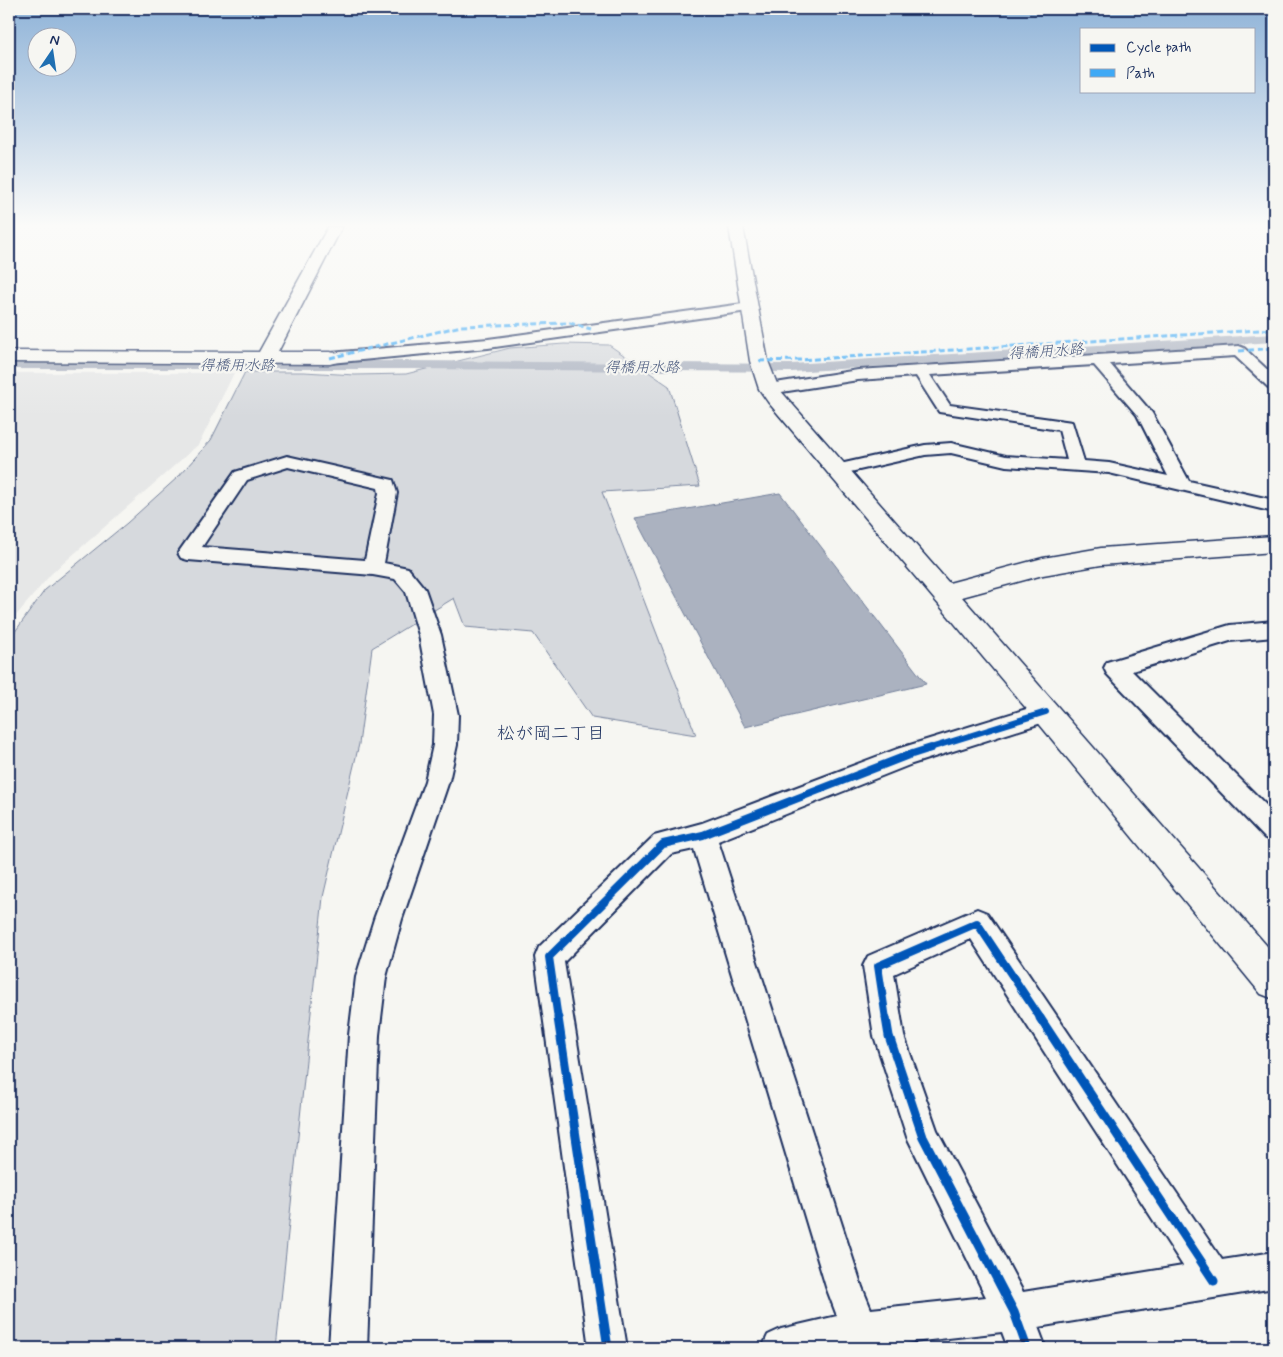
<svg xmlns="http://www.w3.org/2000/svg" width="1283" height="1357" viewBox="0 0 1283 1357" font-family="Mynerve,'Klee One',sans-serif">
<rect width="100%" height="100%" fill="#f6f6f2"/>
<filter id="ink" filterUnits="userSpaceOnUse"><feTurbulence type="fractalNoise" baseFrequency=".02" numOctaves="2"/><feDisplacementMap in="SourceGraphic" scale="10" xChannelSelector="R" yChannelSelector="G"/><feConvolveMatrix kernelMatrix="1 2 1 2 8 2 1 2 1" color-interpolation-filters="sRGB"/></filter>
<g filter="url(#ink)">
<!-- built -->
<path fill="#e6e7e7" d="M 9,373 L 234,373 L 199,444 L 51,574 L 9,624 Z"/>
<!-- green -->
<path fill="#d6d9dd" stroke="#78849e" d="M 564,344 L 609,345 L 669,386 L 700,486 L 602,492 L 696,735 L 592,718 L 533,633 L 465,627 L 454,598 L 372,648 L 359,744 L 323,897 L 276,1348 L 9,1348 L 9,640 L 45,590 L 127,523 L 178,477 L 211,440 L 245,372 L 304,372 L 355,375 L 406,374 L 510,348 Z"/>
<!-- water -->
<path fill="#abb2c0" stroke="#717e99" d="M 780,493 L 926,684 L 745,727 L 635,518 Z"/>
<g fill="none" stroke-linecap="round" stroke-linejoin="round">
<!-- canal -->
<path fill="#abb2c0" fill-rule="evenodd" d="M 1274,334 L 1274,342 L 791,372 L 412,369 L 9,369 L 9,361 L 412,361 L 791,364 Z"/>
<defs>
<path id="minor" d="M 750,303 L 757,307 L 755,310 L 488,348 L 330,363 L 325,361 L 322,358 L 325,355 L 330,353 L 488,339 Z
M 1239,346 L 1244,348 L 1274,376 L 1274,389 L 1268,387 L 1235,356 L 1110,364 L 1152,413 L 1189,481 L 1274,500 L 1274,512 L 1109,473 L 1006,466 L 951,453 L 925,455 L 837,475 L 831,474 L 828,470 L 831,466 L 925,445 L 951,443 L 1006,456 L 1067,460 L 1059,430 L 939,412 L 916,376 L 858,380 L 769,394 L 763,392 L 761,389 L 763,386 L 769,384 L 858,370 ZM 1094,365 L 1137,415 L 1168,476 L 1109,463 L 1084,461 L 1072,422 L 950,405 L 930,375 Z
M 287,456 L 393,480 L 397,493 L 384,563 L 408,568 L 425,589 L 441,635 L 458,715 L 457,745 L 449,781 L 402,919 L 386,977 L 379,1035 L 367,1348 L 329,1348 L 349,1035 L 356,977 L 374,919 L 425,781 L 433,745 L 434,715 L 419,635 L 406,592 L 395,579 L 373,575 L 188,560 L 181,558 L 178,553 L 235,472 ZM 288,467 L 378,488 L 379,493 L 365,560 L 202,547 L 247,480 Z
M 1274,621 L 1274,637 L 1230,641 L 1132,671 L 1274,813 L 1274,842 L 1265,838 L 1107,674 L 1104,668 L 1107,662 L 1230,625 Z
M 1046,703 L 1054,705 L 1058,712 L 1054,719 L 912,764 L 718,841 L 862,1287 L 871,1309 L 986,1297 L 907,1137 L 874,1036 L 863,966 L 868,956 L 977,909 L 987,913 L 1222,1260 L 1274,1252 L 1274,1288 L 1038,1327 L 1046,1348 L 1008,1348 L 1002,1332 L 859,1348 L 762,1348 L 768,1335 L 781,1329 L 837,1316 L 826,1287 L 694,849 L 671,854 L 564,962 L 627,1348 L 589,1348 L 535,957 L 539,947 L 654,836 L 702,823 L 897,749 ZM 971,939 L 1183,1266 L 1023,1292 L 937,1130 L 904,1036 L 894,974 Z"/>
<path id="tertiary" d="M 328,227 L 342,227 L 278,352 L 330,352 L 337,354 L 339,358 L 337,362 L 330,364 L 9,362 L 9,351 L 259,352 Z
M 729,227 L 743,227 L 768,361 L 779,389 L 949,583 L 1043,558 L 1101,548 L 1274,536 L 1274,552 L 1101,565 L 1043,575 L 962,597 L 1274,954 L 1274,999 L 1261,994 L 1036,720 L 768,402 L 759,389 L 750,361 Z"/>
</defs>
<!-- minor casing -->
<use href="#minor" stroke="#1b2f5e" stroke-width="4"/>
<!-- tertiary casing -->
<use href="#tertiary" stroke="#1b2f5e" stroke-width="3"/>
<!-- minor -->
<use href="#minor" fill="#f6f6f2" fill-rule="evenodd"/>
<!-- tertiary -->
<use href="#tertiary" fill="#f6f6f2" fill-rule="evenodd"/>
<!-- quiet -->
<path stroke="#3fa9f5" stroke-width="3" stroke-dasharray="6 3" stroke-linecap="butt" d="M 1239,351 L 1274,348
M 330,358 L 461,326 L 570,323 L 591,329
M 759,361 L 800,360 L 1274,329"/>
<defs>
<path id="cycleway-far2" d="M 927,749 L 1046,712"/>
<path id="cycleway-far1" d="M 558,1019 L 549,957 L 663,844 L 703,835 L 906,756 L 931,748
M 886,1019 L 878,966 L 977,923 L 1041,1019"/>
<path id="cycleway" d="M 558,1018 L 608,1348
M 886,1018 L 889,1036 L 923,1137 L 1014,1312 L 1027,1348
M 1040,1018 L 1214,1281"/>
</defs>
<!-- cycleway-far2 casing -->
<use href="#cycleway-far2" stroke="#f6f6f2" stroke-width="9"/>
<!-- cycleway-far1 casing -->
<use href="#cycleway-far1" stroke="#f6f6f2" stroke-width="11"/>
<!-- cycleway casing -->
<use href="#cycleway" stroke="#f6f6f2" stroke-width="12"/>
<!-- cycleway-far2 -->
<use href="#cycleway-far2" stroke="#0057b8" stroke-width="6"/>
<!-- cycleway-far1 -->
<use href="#cycleway-far1" stroke="#0057b8" stroke-width="8"/>
<!-- cycleway -->
<use href="#cycleway" stroke="#0057b8" stroke-width="9"/>
</g>
</g>
<!-- sky -->
<linearGradient id="sky" x2="0" y2="1"><stop stop-color="#8fb3d8"/><stop offset="0.54" stop-color="#fbfbf9"/><stop offset="1" stop-color="#fbfbf9" stop-opacity="0"/></linearGradient>
<rect width="1283" height="417" fill="url(#sky)"/>
<g text-anchor="middle" dominant-baseline="central" stroke-width="4.5" stroke-linejoin="round" paint-order="stroke">
<!-- far-water labels -->
<g font-size="15" font-style="italic" fill="#46567b" stroke="#f6f6f2">
<text transform="translate(1046 352) rotate(-4)">得橋用水路</text>
<text x="237" y="366">得橋用水路</text>
<text x="642" y="368">得橋用水路</text>
</g>
<!-- neighbourhood labels -->
<g font-size="18" fill="#1b2f5e" stroke="#f6f6f2">
<text x="551" y="734">松が岡二丁目</text>
</g>
</g>
<!-- margin -->
<rect width="1283" height="1357" fill="none" stroke="#f6f6f2" stroke-width="30"/>
<rect x="15" y="15" width="1253" height="1327" fill="none" stroke="#1b2f5e" stroke-width="2" filter="url(#ink)"/>
<!-- legend -->
<rect x="1080" y="28" width="175" height="65" fill="#f6f6f2" stroke="#9ea6b7"/>
<rect x="1090" y="44" width="25" height="8" fill="#0057b8" stroke="#9ea6b7"/>
<text x="1126" y="52" font-size="15" fill="#1b2f5e">Cycle path</text>
<rect x="1090" y="69" width="25" height="8" fill="#3fa9f5" stroke="#9ea6b7"/>
<text x="1126" y="78" font-size="15" fill="#1b2f5e">Path</text>
<!-- north arrow -->
<g transform="translate(52 52) rotate(13)"><circle r="24" fill="#f6f6f2" stroke="#9ea6b7"/>
<path d="M0-4L9 19L0 12L-9 19Z" fill="#1f6fb2"/>
<text y="-8" font-size="14" font-weight="bold" text-anchor="middle" fill="#1b2f5e">N</text>
</g>
</svg>
